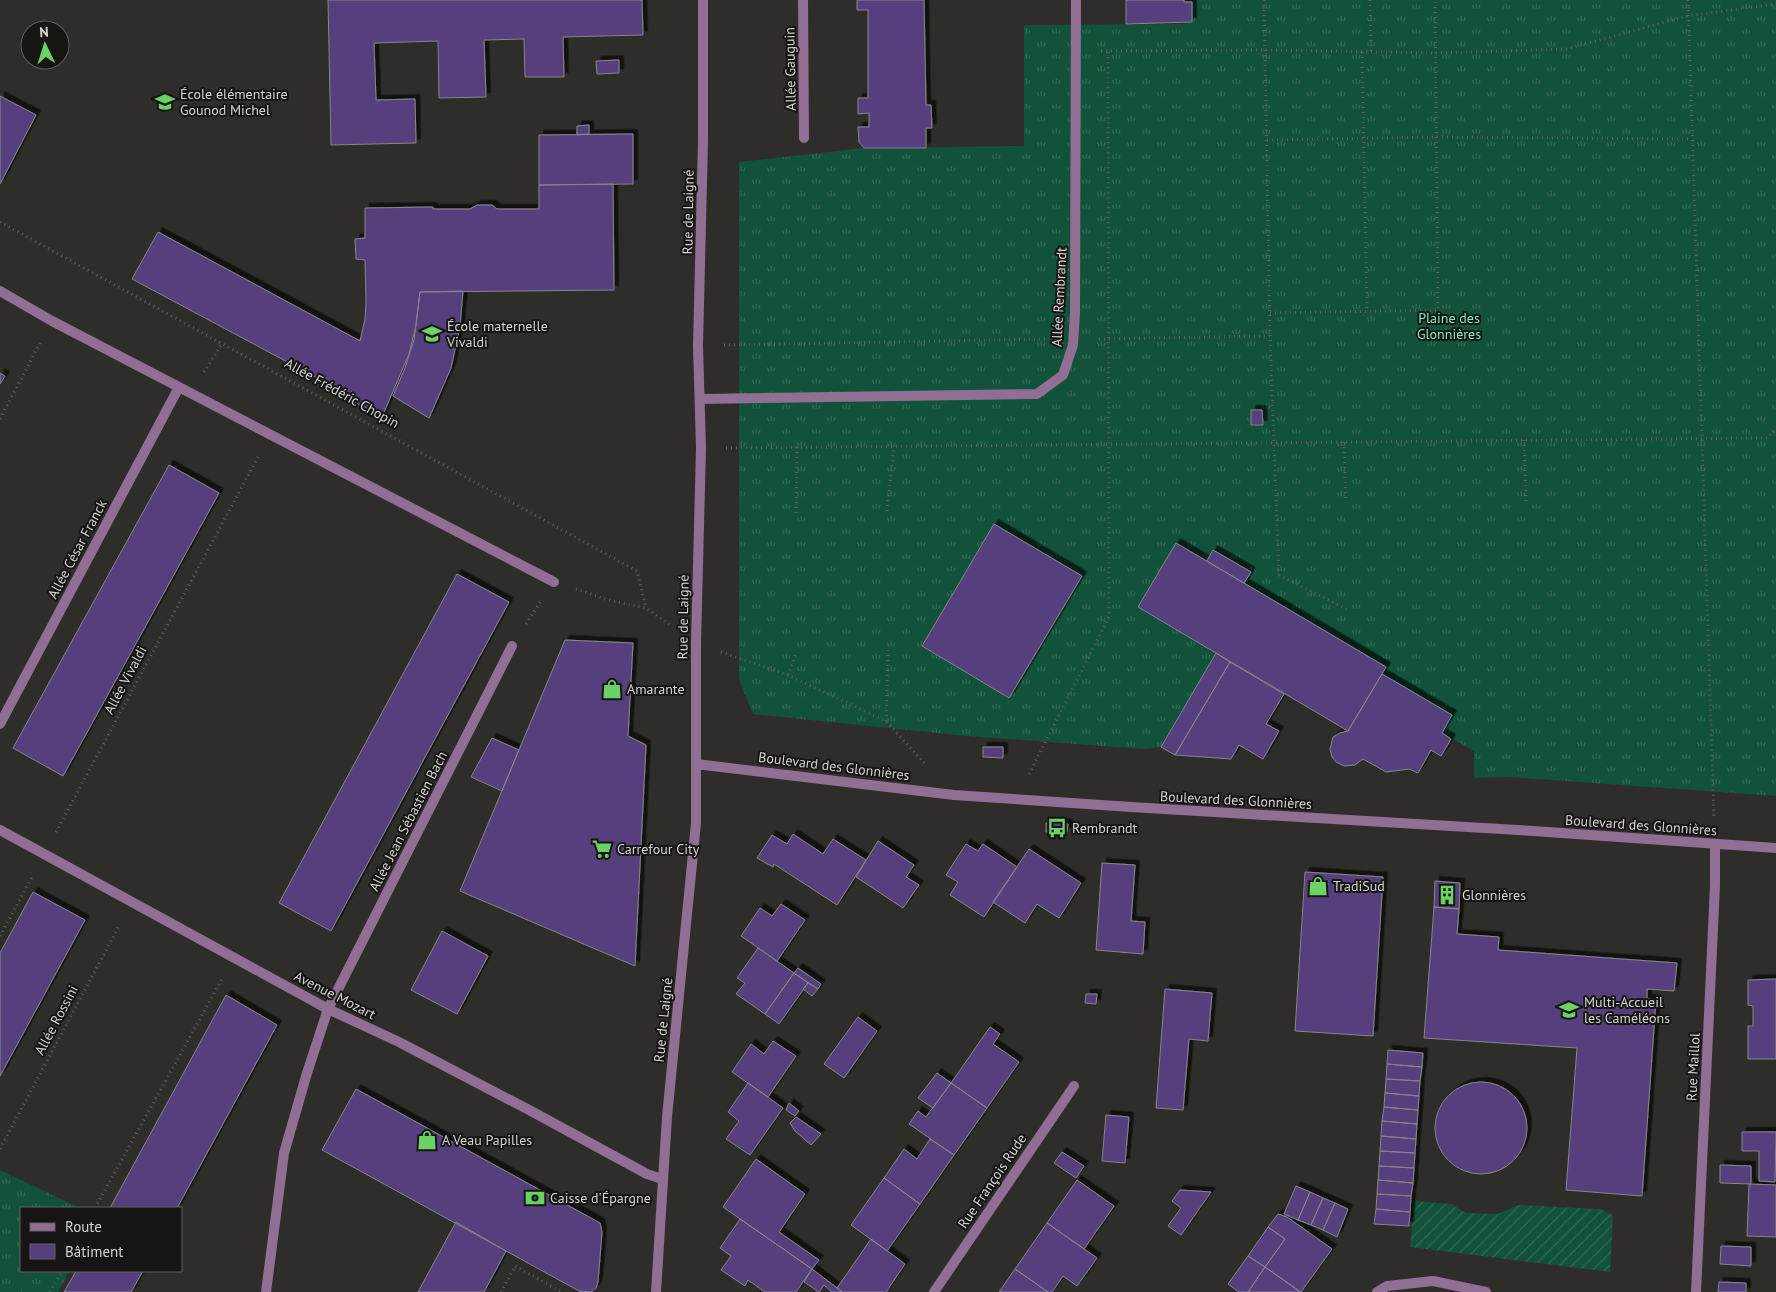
<svg xmlns="http://www.w3.org/2000/svg" width="1776" height="1292" viewBox="0 0 1776 1292" font-family="'PT Sans',sans-serif">
<defs>
<pattern id="grass-tufts" width="24" height="20" patternUnits="userSpaceOnUse" patternTransform="scale(1.25)"><rect width="24" height="20" fill="#12513a"/><path d="M3 7l-1-3M5 7V3M7 7l1-3M15 17l-1-3M17 17v-4M19 17l1-3" fill="none" stroke="#346956"/></pattern>
<pattern id="garden-furrows" width="10" height="10" patternUnits="userSpaceOnUse" patternTransform="scale(1.25)"><rect width="10" height="10" fill="#12513a"/><path d="M-1 1l2-2M0 10L10 0M9 11l2-2" fill="none" stroke="#346956"/></pattern>
<filter id="shadow"><feDropShadow dx="4.5" dy="-4.5" stdDeviation="0" flood-color="#0009"/></filter>
</defs>
<rect width="100%" height="100%" fill="#2f2d2a"/>
<!-- grass -->
<path fill="url(#grass-tufts)" fill-rule="evenodd" d="M 1192,0 L 1776,0 L 1776,796 L 1509,777 L 1474,778 L 1474,751 L 1442,733 L 1452,714 L 1382,674 L 1385,667 L 1176,543 L 1138,607 L 1216,653 L 1161,747 L 1144,749 L 967,736 L 753,714 L 739,680 L 739,162 L 864,148 L 1024,146 L 1024,25 L 1183,24 L 1192,22 ZM 994,524 L 1081,576 L 1009,698 L 922,646 Z
M 0,1170 L 80,1208 L 21,1208 L 21,1271 L 70,1271 L 58,1292 L 0,1292 Z"/>
<!-- garden -->
<path fill="url(#garden-furrows)" d="M 1414,1201 L 1451,1204 L 1466,1213 L 1498,1214 L 1518,1205 L 1601,1209 L 1613,1215 L 1610,1272 L 1410,1247 Z"/>
<!-- building -->
<path fill="#55417d" stroke="#868589" filter="url(#shadow)" d="M 328,0 L 642,0 L 643,35 L 563,37 L 564,77 L 525,77 L 524,39 L 484,40 L 486,97 L 439,98 L 438,41 L 374,43 L 376,100 L 415,99 L 416,143 L 331,145 Z
M 857,0 L 924,0 L 926,105 L 931,105 L 932,128 L 926,128 L 926,148 L 864,148 L 859,142 L 858,127 L 869,127 L 869,113 L 858,114 L 858,98 L 868,98 L 868,10 L 857,10 Z
M 1126,0 L 1184,0 L 1184,2 L 1192,2 L 1192,22 L 1126,24 Z
M 619,60 L 619,73 L 597,74 L 596,61 Z
M 0,96 L 36,115 L 0,184 Z
M 589,125 L 589,134 L 577,135 L 577,126 Z
M 633,134 L 633,184 L 539,185 L 539,135 Z
M 613,184 L 614,290 L 420,292 L 416,325 L 409,354 L 382,417 L 336,392 L 338,389 L 132,279 L 158,232 L 360,341 L 365,319 L 366,302 L 365,260 L 356,259 L 355,239 L 365,238 L 365,208 L 433,207 L 433,209 L 470,209 L 477,205 L 492,205 L 497,209 L 539,209 L 539,185 Z
M 463,291 L 460,326 L 451,368 L 429,418 L 393,396 L 405,368 L 414,340 L 420,292 Z
M 0,373 L 5,376 L 0,384 Z
M 1251,410 L 1262,410 L 1263,425 L 1251,425 Z
M 169,465 L 219,493 L 63,776 L 13,748 Z
M 994,524 L 1082,576 L 1009,698 L 922,646 Z
M 1176,543 L 1386,667 L 1348,731 L 1138,607 Z
M 1213,550 L 1251,572 L 1244,583 L 1207,561 Z
M 457,574 L 509,602 L 331,931 L 279,903 Z
M 565,640 L 633,643 L 628,736 L 646,745 L 635,966 L 460,891 Z
M 1216,653 L 1230,662 L 1175,755 L 1161,747 Z
M 1230,662 L 1284,694 L 1266,724 L 1279,731 L 1263,759 L 1239,745 L 1231,759 L 1175,755 Z
M 1382,674 L 1452,715 L 1442,733 L 1451,739 L 1441,756 L 1431,750 L 1418,773 L 1409,769 L 1386,772 L 1363,759 L 1355,765 L 1344,766 L 1336,762 L 1332,757 L 1330,749 L 1333,737 L 1340,733 L 1348,731 Z
M 492,738 L 519,750 L 502,791 L 471,777 Z
M 983,747 L 1003,747 L 1003,758 L 983,757 Z
M 1046,823 L 1068,824 L 1067,832 L 1046,832 Z
M 793,834 L 823,854 L 833,839 L 866,860 L 837,905 L 774,864 L 773,867 L 757,858 L 772,835 L 787,844 Z
M 878,841 L 914,865 L 906,877 L 919,885 L 903,908 L 856,877 Z
M 966,844 L 978,851 L 983,844 L 1017,867 L 984,917 L 950,895 L 958,882 L 946,875 Z
M 1029,849 L 1081,883 L 1059,918 L 1037,904 L 1025,923 L 993,902 Z
M 1102,863 L 1135,865 L 1131,921 L 1145,922 L 1143,954 L 1096,950 Z
M 1305,872 L 1383,877 L 1373,1036 L 1295,1031 Z
M 1435,881 L 1460,883 L 1459,909 L 1434,907 Z
M 33,892 L 85,920 L 0,1076 L 0,953 Z
M 781,904 L 805,920 L 777,961 L 741,936 L 760,908 L 772,916 Z
M 1434,907 L 1459,909 L 1457,934 L 1499,937 L 1498,950 L 1677,963 L 1674,991 L 1647,989 L 1647,999 L 1656,1000 L 1642,1196 L 1566,1190 L 1577,1048 L 1424,1038 Z
M 442,931 L 488,956 L 457,1014 L 411,990 Z
M 758,948 L 794,973 L 765,1014 L 736,994 L 745,983 L 737,978 Z
M 798,968 L 821,984 L 818,989 L 794,973 Z
M 794,973 L 808,983 L 779,1024 L 765,1014 Z
M 1776,979 L 1776,1059 L 1748,1059 L 1748,1026 L 1753,1026 L 1753,1006 L 1748,1005 L 1748,980 Z
M 808,983 L 818,989 L 812,996 L 803,989 Z
M 1165,989 L 1212,993 L 1208,1041 L 1189,1039 L 1183,1110 L 1156,1108 Z
M 1086,994 L 1097,994 L 1096,1004 L 1085,1003 Z
M 226,995 L 277,1025 L 177,1208 L 110,1208 Z
M 858,1017 L 877,1031 L 844,1078 L 824,1064 Z
M 990,1027 L 1000,1034 L 993,1044 L 1019,1062 L 987,1108 L 951,1083 Z
M 773,1041 L 796,1056 L 768,1097 L 732,1072 L 751,1044 L 764,1054 Z
M 1388,1050 L 1423,1053 L 1422,1067 L 1387,1064 Z
M 1387,1064 L 1422,1067 L 1420,1081 L 1386,1079 Z
M 937,1073 L 951,1083 L 933,1108 L 918,1098 Z
M 1386,1079 L 1420,1081 L 1419,1096 L 1385,1093 Z
M1435 1128a46 46 0 1 1 92 0a46 46 0 1 1-92 0Z
M 748,1083 L 783,1108 L 750,1155 L 726,1139 L 739,1121 L 728,1112 Z
M 951,1083 L 987,1108 L 954,1155 L 909,1124 L 918,1111 L 926,1117 Z
M 356,1089 L 600,1223 L 602,1232 L 598,1282 L 596,1288 L 591,1292 L 579,1291 L 322,1150 Z
M 1385,1093 L 1419,1096 L 1418,1110 L 1384,1107 Z
M 789,1103 L 799,1111 L 795,1116 L 786,1110 Z
M 1384,1107 L 1418,1110 L 1417,1124 L 1382,1121 Z
M 1106,1115 L 1129,1117 L 1125,1163 L 1102,1161 Z
M 796,1117 L 821,1134 L 811,1145 L 795,1131 L 790,1123 Z
M 1382,1121 L 1417,1124 L 1416,1139 L 1381,1136 Z
M 1742,1132 L 1776,1132 L 1775,1182 L 1759,1181 L 1759,1151 L 1742,1151 Z
M 1381,1136 L 1416,1139 L 1415,1153 L 1380,1151 Z
M 930,1139 L 954,1155 L 920,1204 L 884,1178 L 904,1149 L 917,1159 Z
M 1380,1151 L 1415,1153 L 1414,1168 L 1379,1166 Z
M 1062,1152 L 1084,1166 L 1076,1178 L 1054,1163 Z
M 756,1159 L 805,1194 L 779,1232 L 819,1260 L 812,1269 L 723,1207 Z
M 1720,1165 L 1751,1166 L 1751,1184 L 1720,1183 Z
M 1379,1166 L 1414,1168 L 1413,1183 L 1378,1180 Z
M 884,1178 L 920,1204 L 887,1251 L 851,1225 Z
M 1077,1180 L 1114,1206 L 1084,1249 L 1047,1223 Z
M 1378,1180 L 1413,1183 L 1411,1196 L 1377,1194 Z
M 1749,1184 L 1776,1185 L 1776,1237 L 1747,1236 Z
M 1296,1186 L 1310,1192 L 1298,1220 L 1284,1214 Z
M 1180,1190 L 1211,1192 L 1181,1235 L 1168,1226 L 1181,1208 L 1172,1201 Z
M 1310,1192 L 1323,1198 L 1311,1225 L 1298,1220 Z
M 1377,1194 L 1411,1196 L 1410,1212 L 1376,1209 Z
M 1323,1198 L 1335,1203 L 1323,1230 L 1311,1225 Z
M 1335,1203 L 1348,1209 L 1337,1237 L 1323,1230 Z
M 1376,1209 L 1410,1212 L 1409,1226 L 1374,1224 Z
M 1278,1214 L 1287,1217 L 1332,1249 L 1301,1292 L 1265,1267 L 1285,1239 L 1268,1227 Z
M 740,1219 L 812,1269 L 796,1292 L 765,1292 L 748,1280 L 745,1286 L 721,1270 L 731,1256 L 720,1248 Z
M 456,1222 L 506,1251 L 484,1292 L 418,1292 Z
M 1047,1223 L 1097,1258 L 1077,1286 L 1063,1276 L 1052,1292 L 1048,1292 L 1015,1269 Z
M 1268,1227 L 1285,1239 L 1265,1267 L 1248,1256 Z
M 871,1239 L 905,1264 L 886,1292 L 843,1292 L 837,1288 Z
M 1721,1246 L 1751,1247 L 1751,1266 L 1720,1264 Z
M 1248,1256 L 1265,1267 L 1248,1292 L 1239,1292 L 1228,1284 Z
M 1265,1267 L 1300,1292 L 1248,1292 Z
M 812,1269 L 837,1288 L 843,1292 L 832,1292 L 824,1285 L 819,1292 L 804,1282 Z
M 1015,1269 L 1048,1292 L 999,1292 Z
M 76,1271 L 143,1271 L 131,1292 L 64,1292 Z
M 1719,1282 L 1746,1283 L 1746,1292 L 1718,1292 Z"/>
<g fill="none" stroke-linecap="round" stroke-linejoin="round">
<!-- path -->
<path stroke="#63615e" stroke-width="3" stroke-dasharray="1 4" stroke-linecap="butt" d="M 1264,0 L 1270,336 L 1279,575 L 1350,611
M 1370,0 L 1371,52
M 1688,0 L 1714,819
M 1101,51 L 1266,50 L 1436,53 L 1566,49 L 1688,16 L 1776,4
M 1362,52 L 1367,311
M 1267,140 L 1436,137 L 1692,139
M 0,222 L 637,571 L 646,608
M 1270,313 L 1438,310 L 1435,0
M 1099,339 L 1270,336
M 724,345 L 1048,339
M 204,372 L 222,344
M 0,419 L 40,343
M 1524,440 L 1526,501
M 1344,442 L 1346,502
M 726,448 L 1767,438 L 1776,429
M 887,511 L 894,446
M 796,513 L 797,447
M 576,589 L 608,600 L 646,608 L 672,626
M 526,624 L 540,602
M 721,652 L 788,675 L 886,721 L 926,765
M 788,675 L 796,654
M 886,721 L 888,649
M 1029,774 L 1109,617 L 1108,51
M 56,832 L 258,457
M 0,936 L 32,877
M 0,1149 L 120,924
M 95,1208 L 222,979
M 50,1292 L 62,1271
M 501,1292 L 515,1266 L 562,1292"/>
<!-- service -->
<path stroke="#916e94" stroke-width="10" d="M 803,0 L 804,138
M 0,291 L 52,321 L 554,582
M 0,724 L 179,387
M 328,1009 L 512,646"/>
<!-- minor -->
<path stroke="#916e94" stroke-width="10" d="M 700,399 L 1037,394 L 1063,375 L 1073,345 L 1075,313 L 1076,0
M 696,764 L 954,795 L 1131,807 L 1533,831 L 1776,848
M 0,830 L 328,1009 L 399,1042 L 531,1111 L 647,1174 L 662,1179
M 266,1292 L 284,1153 L 307,1073 L 328,1009
M 934,1292 L 1074,1086
M 1377,1292 L 1387,1286 L 1433,1281 L 1486,1292
M 1696,1292 L 1715,885 L 1715,844"/>
<!-- tertiary -->
<path stroke="#916e94" stroke-width="10" d="M 656,1292 L 667,1117 L 696,823 L 696,643 L 701,448 L 698,346 L 703,141 L 703,0"/>
</g>
<!-- icons -->
<defs>
<symbol id="school-bare" viewBox="-9 -9 18 18"><path d="M0-5L7-2L0 1L-7-2ZM-4 1L0 2.5L4 1V4Q0 6-4 4Z" fill="#6ad363" stroke="#171514" stroke-width="2.5" paint-order="stroke"/></symbol>
<symbol id="shop-bare" viewBox="-9 -9 18 18"><path d="M-5-2.5h2.3a2.7 3.5 0 0 1 5.4 0H5L5.5 6h-11ZM-1.5-2.5h3a1.5 2.3 0 0 0-3 0Z" fill="#6ad363" stroke="#171514" stroke-width="2.5" paint-order="stroke"/></symbol>
<symbol id="bus-bare" viewBox="-9 -9 18 18"><path d="M-5-6H5V4H4V6H2V4H-2V6H-4V4H-5ZM-3.5-4V0h7V-4ZM-3.5 1.2v1.5H-2V1.2ZM2 1.2v1.5H3.5V1.2Z" fill="#6ad363" stroke="#171514" stroke-width="2.5" paint-order="stroke"/></symbol>
<symbol id="supermarket-bare" viewBox="-9 -9 18 18"><path d="M-6-5.5h2.5l.6 2H6L4.5 2H-2.5L-4.4-4H-6ZM-1.5 3.2a1.3 1.3 0 1 0 .1 0ZM3 3.2a1.3 1.3 0 1 0 .1 0Z" fill="#6ad363" stroke="#171514" stroke-width="2.5" paint-order="stroke"/></symbol>
<symbol id="building-bare" viewBox="-9 -9 18 18"><path d="M-4-6H4V6H1V3H-1V6H-4ZM-2.5-4.3h1.7v1.8h-1.7ZM.8-4.3h1.7v1.8H.8ZM-2.5-1h1.7V.8h-1.7ZM.8-1h1.7V.8H.8Z" fill="#6ad363" stroke="#171514" stroke-width="2.5" paint-order="stroke"/></symbol>
<symbol id="bank-bare" viewBox="-9 -9 18 18"><path d="M-6-4H6V4H-6ZM0-2.3a2.3 2.3 0 1 0 0 4.6a2.3 2.3 0 1 0 0-4.6Z" fill="#6ad363" stroke="#171514" stroke-width="2.5" paint-order="stroke"/></symbol>
</defs>
<g fill-rule="evenodd">
<use href="#school-bare" x="151" y="88" width="28" height="28"/>
<use href="#school-bare" x="418" y="320" width="28" height="28"/>
<use href="#shop-bare" x="598" y="675" width="28" height="28"/>
<use href="#bus-bare" x="1043" y="814" width="28" height="28"/>
<use href="#supermarket-bare" x="588" y="835" width="28" height="28"/>
<use href="#shop-bare" x="1304" y="872" width="28" height="28"/>
<use href="#building-bare" x="1433" y="881" width="28" height="28"/>
<use href="#school-bare" x="1555" y="996" width="28" height="28"/>
<use href="#shop-bare" x="413" y="1126" width="28" height="28"/>
<use href="#bank-bare" x="521" y="1184" width="28" height="28"/>
</g>
<g text-anchor="middle" dominant-baseline="central" stroke-width="4" stroke-linejoin="round" paint-order="stroke">
<!-- street labels -->
<g font-size="14" fill="#d6d4d2" stroke="#171514">
<text transform="translate(790 69) rotate(-91)">Allée Gauguin</text>
<text transform="translate(688 212) rotate(-89)">Rue de Laigné</text>
<text transform="translate(1059 297) rotate(-87)">Allée Rembrandt</text>
<text transform="translate(342 393) rotate(29)">Allée Frédéric Chopin</text>
<text transform="translate(77 549) rotate(-62)">Allée César Franck</text>
<text transform="translate(683 617) rotate(-89)">Rue de Laigné</text>
<text transform="translate(125 680) rotate(-62)">Allée Vivaldi</text>
<text transform="translate(834 766) rotate(7)">Boulevard des Glonnières</text>
<text transform="translate(1236 800) rotate(3)">Boulevard des Glonnières</text>
<text transform="translate(408 821) rotate(-63)">Allée Jean Sébastien Bach</text>
<text transform="translate(1641 825) rotate(4)">Boulevard des Glonnières</text>
<text transform="translate(335 995) rotate(27)">Avenue Mozart</text>
<text transform="translate(56 1020) rotate(-62)">Allée Rossini</text>
<text transform="translate(663 1020) rotate(-84)">Rue de Laigné</text>
<text transform="translate(1693 1067) rotate(-87)">Rue Maillol</text>
<text transform="translate(992 1181) rotate(-56)">Rue François Rude</text>
</g>
<!-- poi labels -->
<g font-size="14" fill="#d6d4d2" stroke="#171514" text-anchor="start">
<text x="180" y="94">École élémentaire<tspan x="180" dy="16">Gounod Michel</tspan></text>
<text x="447" y="326">École maternelle<tspan x="447" dy="16">Vivaldi</tspan></text>
<text x="627" y="689">Amarante</text>
<text x="1072" y="828">Rembrandt</text>
<text x="617" y="849">Carrefour City</text>
<text x="1333" y="886">TradiSud</text>
<text x="1462" y="895">Glonnières</text>
<text x="1584" y="1002">Multi-Accueil<tspan x="1584" dy="16">les Caméléons</tspan></text>
<text x="442" y="1140">A Veau Papilles</text>
<text x="550" y="1198">Caisse d'Épargne</text>
</g>
<!-- park labels -->
<g font-size="14" fill="#7cf0bd" stroke="#171514">
<text x="1449" y="318">Plaine des<tspan x="1449" dy="16">Glonnières</tspan></text>
</g>
</g>
<!-- legend -->
<rect x="20" y="1207" width="162" height="65" fill="#171514" stroke="#636160"/>
<rect x="30" y="1223" width="25" height="8" fill="#916e94" stroke="#636160"/>
<text x="65" y="1232" font-size="15" fill="#d6d4d2">Route</text>
<rect x="30" y="1244" width="25" height="15" fill="#55417d" stroke="#636160"/>
<text x="65" y="1257" font-size="15" fill="#d6d4d2">Bâtiment</text>
<!-- north arrow -->
<g transform="translate(45 45) rotate(356)"><circle r="24" fill="#171514" stroke="#636160"/>
<path d="M0-4L9 19L0 12L-9 19Z" fill="#6ad363"/>
<text y="-8" font-size="14" font-weight="bold" text-anchor="middle" fill="#d6d4d2">N</text>
</g>
</svg>
